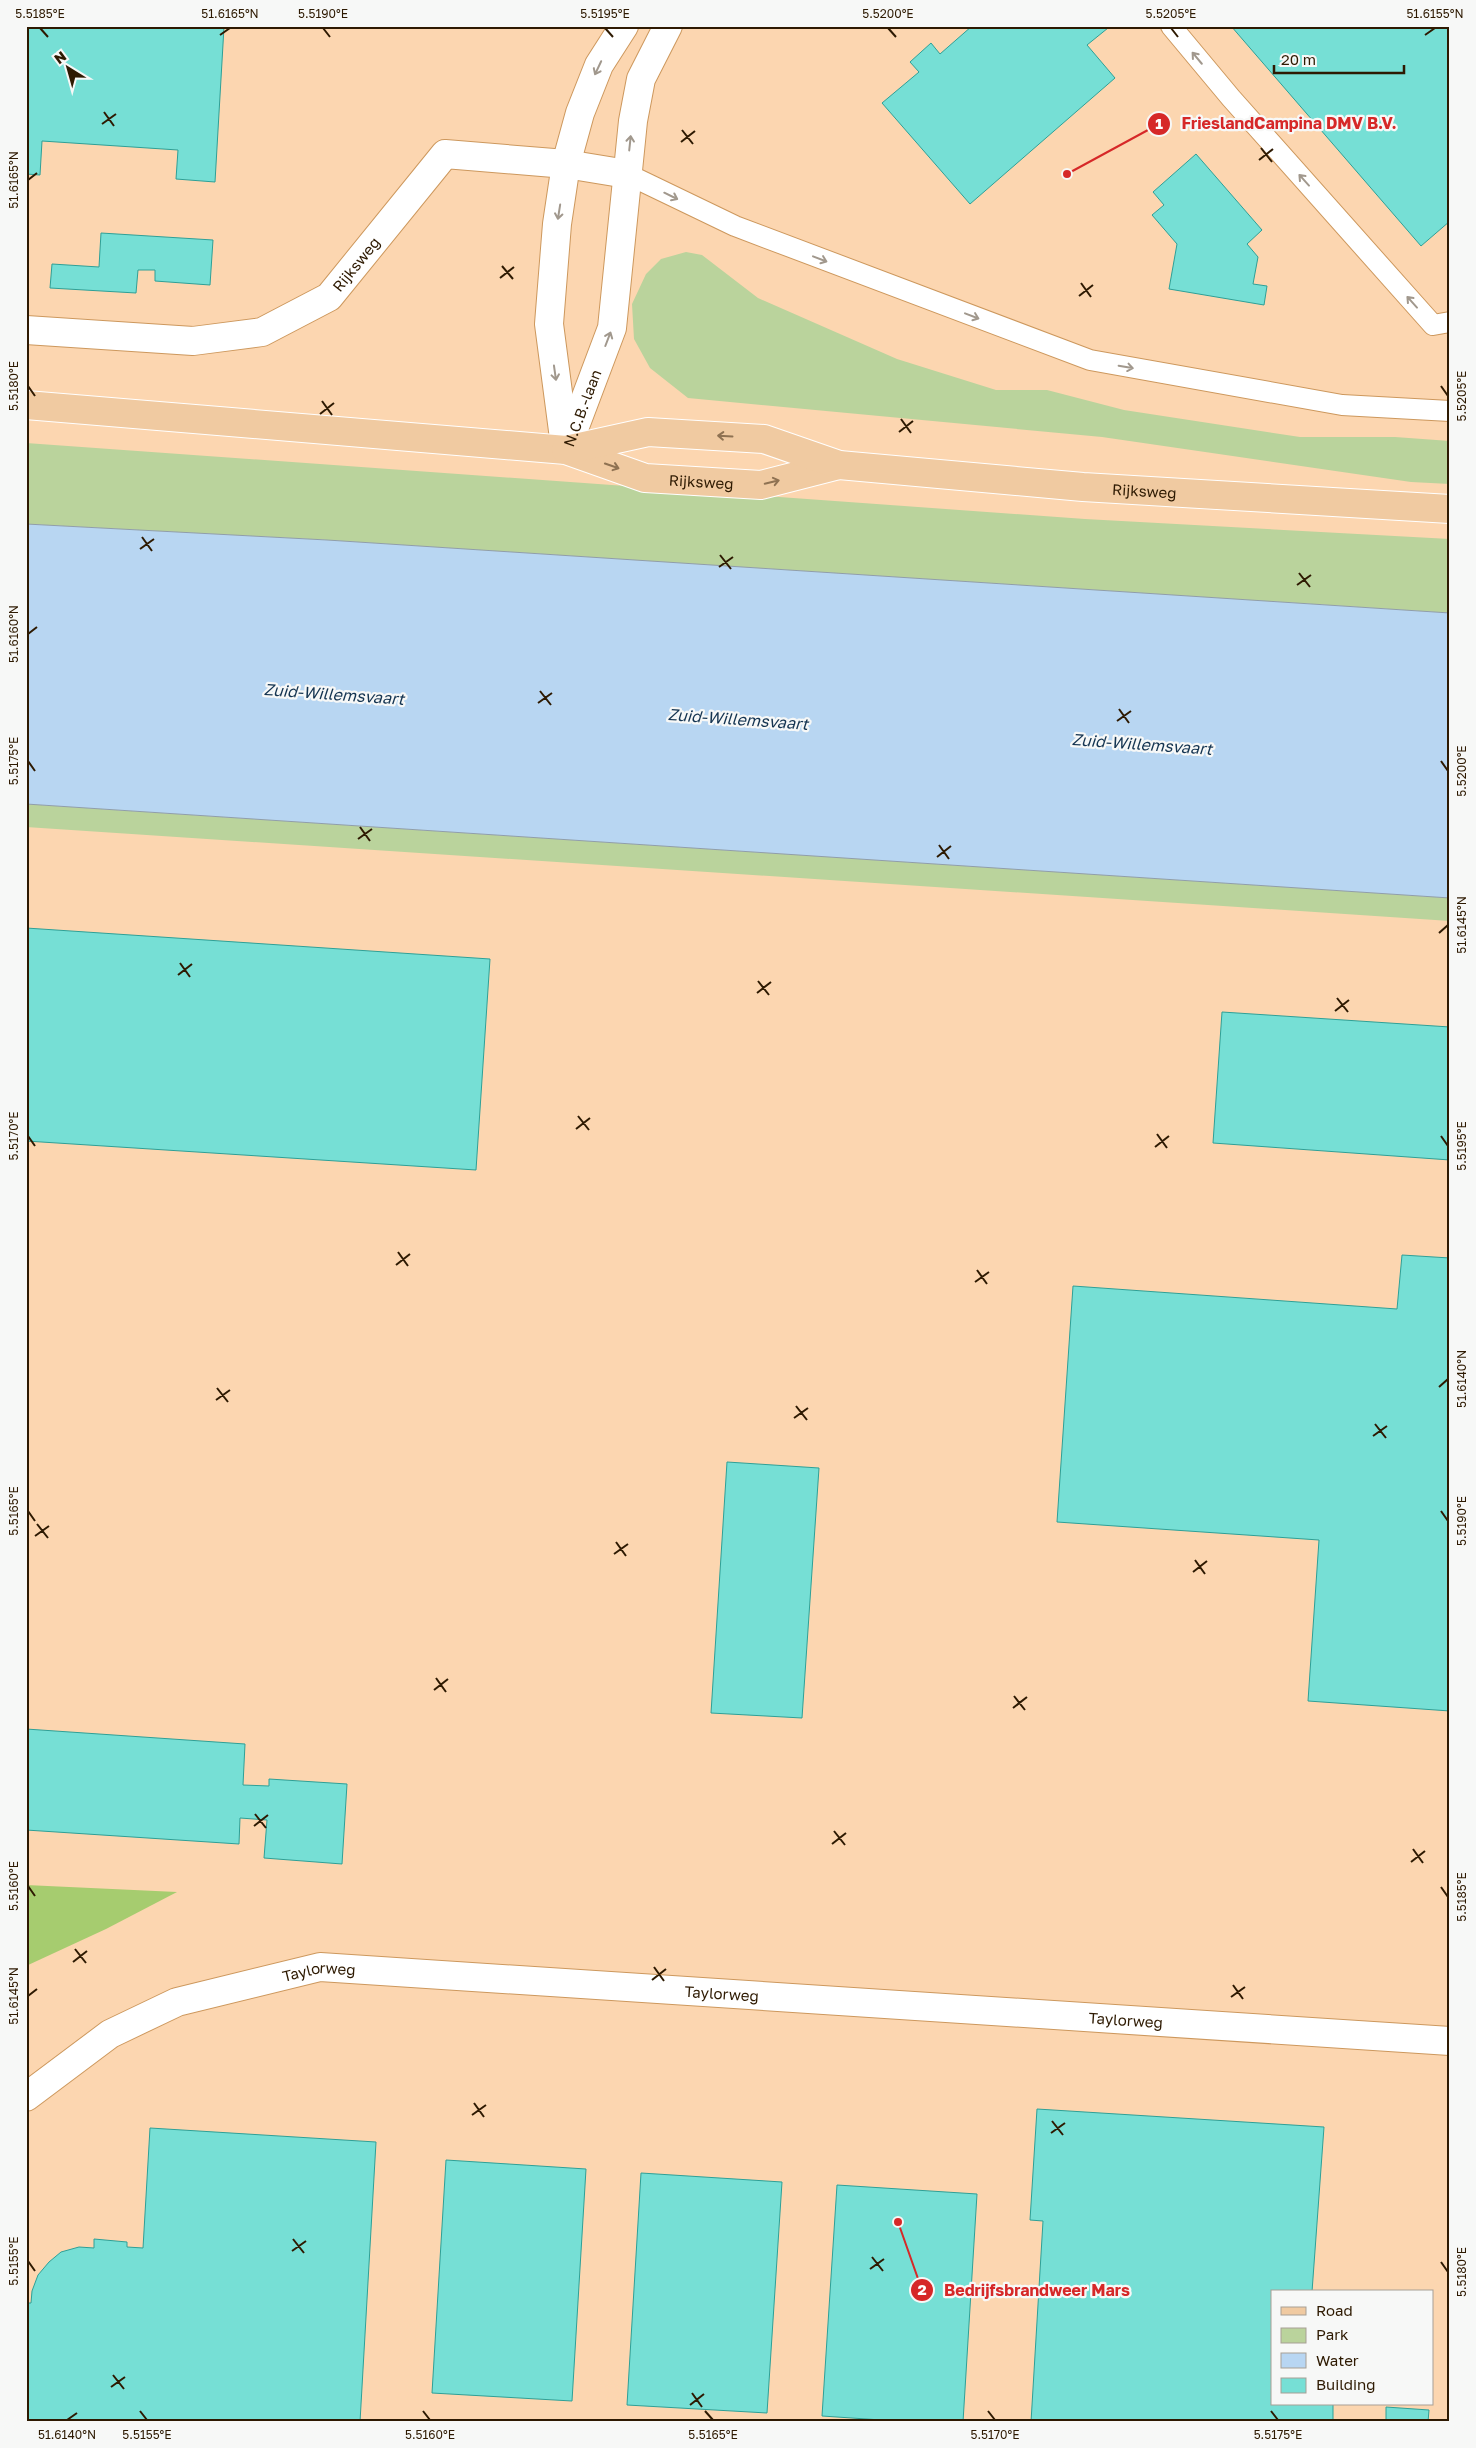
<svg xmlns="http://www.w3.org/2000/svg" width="1476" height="2448" viewBox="0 0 1476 2448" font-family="'Golos Text',sans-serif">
<rect width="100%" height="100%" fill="#fde6cf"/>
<!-- built -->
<path fill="#fcd6b0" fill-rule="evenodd" d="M 26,26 L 1450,26 L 1450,2422 L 26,2422 ZM 1272,2292 L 1432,2292 L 1432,2404 L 1272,2404 Z"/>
<!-- green -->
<path fill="#bad39c" d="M 686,252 L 702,255 L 758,298 L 897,359 L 996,390 L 1047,390 L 1124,410 L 1300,437 L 1395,437 L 1450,441 L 1450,484 L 1411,482 L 1102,437 L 688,398 L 650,368 L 634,339 L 632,304 L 646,274 L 661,259 Z
M 26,443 L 1085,519 L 1450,539 L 1450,613 L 327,540 L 26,524 Z
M 26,804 L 1450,898 L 1450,921 L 26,827 Z"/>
<!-- forest -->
<path fill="#a6cc6f" d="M 26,1885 L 177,1892 L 106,1929 L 26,1966 Z"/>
<!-- water -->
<path fill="#b8d6f2" stroke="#8f9eaa" d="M 26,524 L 327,540 L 1450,613 L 1450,898 L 26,804 Z"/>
<!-- building -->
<path fill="#76dfd5" stroke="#2ea097" d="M 26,26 L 227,26 L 224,27 L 215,182 L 176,179 L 178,150 L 42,141 L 40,175 L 26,174 Z
M 972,26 L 1106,26 L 1108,28 L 1087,45 L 1115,78 L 970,204 L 882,103 L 919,72 L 910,62 L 931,43 L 940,54 Z
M 1231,26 L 1450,26 L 1450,221 L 1421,246 Z
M 1196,154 L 1262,230 L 1247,244 L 1258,257 L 1253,284 L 1267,286 L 1264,305 L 1169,289 L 1177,244 L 1152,215 L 1164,205 L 1153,192 Z
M 101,233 L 213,240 L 210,285 L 155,281 L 155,270 L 138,270 L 136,293 L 50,288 L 52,264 L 99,267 Z
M 26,928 L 490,959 L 476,1170 L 26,1141 Z
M 1222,1012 L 1450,1027 L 1450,1160 L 1213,1143 Z
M 1402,1255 L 1450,1258 L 1450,1711 L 1308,1701 L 1319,1540 L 1057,1522 L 1073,1286 L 1397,1309 Z
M 727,1462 L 819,1468 L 802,1718 L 711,1713 Z
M 26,1729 L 245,1744 L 243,1785 L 269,1786 L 269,1779 L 347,1784 L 342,1864 L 264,1858 L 267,1820 L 240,1818 L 239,1844 L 26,1830 Z
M 1037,2109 L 1324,2127 L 1312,2292 L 1272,2292 L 1272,2404 L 1333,2404 L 1333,2422 L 1031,2422 L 1043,2221 L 1030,2220 Z
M 150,2128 L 376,2142 L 360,2422 L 26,2422 L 26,2303 L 31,2303 L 32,2291 L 38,2275 L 49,2262 L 61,2252 L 79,2247 L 94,2248 L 94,2239 L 127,2242 L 127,2247 L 143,2248 Z
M 446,2160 L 586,2169 L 572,2401 L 432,2393 Z
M 641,2173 L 782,2182 L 767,2413 L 627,2405 Z
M 837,2185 L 977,2194 L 963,2422 L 911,2422 L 822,2416 Z
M 1386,2407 L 1429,2410 L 1428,2422 L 1386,2422 Z"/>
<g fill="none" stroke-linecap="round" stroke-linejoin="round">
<defs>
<path id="lane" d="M 1171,26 L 1231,98 L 1433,325 L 1450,322
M 627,174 L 735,226 L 1090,360 L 1342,405 L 1450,411"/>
<g id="street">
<path id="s1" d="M 26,330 L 193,341 L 262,332 L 329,297 L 445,154 L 566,164 L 627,174"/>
<path d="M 565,446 L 549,324 L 557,224 L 566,164 L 580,113 L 599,65 L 624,26"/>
<path id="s2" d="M 566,450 L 612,328 L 633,121 L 641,79 L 668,26"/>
<path id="s3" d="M 26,2097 L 110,2034 L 177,2002 L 320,1967 L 1450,2041"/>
</g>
<g id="primary">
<path id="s4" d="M 26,405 L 566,450 L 645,478 L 761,485 L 839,465"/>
<path id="s5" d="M 566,450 L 648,432 L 764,439 L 839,465 L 1083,487 L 1450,509"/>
</g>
</defs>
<!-- lane casing -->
<use href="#lane" stroke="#cd985d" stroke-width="22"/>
<!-- street casing -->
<use href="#street" stroke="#cd985d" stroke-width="30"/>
<!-- primary casing -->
<use href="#primary" stroke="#fff" stroke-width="30"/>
<!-- lane -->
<use href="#lane" stroke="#fff" stroke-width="20"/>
<!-- street -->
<use href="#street" stroke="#fff" stroke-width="28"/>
<!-- primary -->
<use href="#primary" stroke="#f0caa1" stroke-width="28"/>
</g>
<!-- one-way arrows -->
<defs><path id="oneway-shaft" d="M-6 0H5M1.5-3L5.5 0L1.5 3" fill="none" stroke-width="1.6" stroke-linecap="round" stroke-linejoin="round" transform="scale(1.25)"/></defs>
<g stroke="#a1988d">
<use href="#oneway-shaft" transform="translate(1197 58) rotate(-130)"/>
<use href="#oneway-shaft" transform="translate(598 68) rotate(115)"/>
<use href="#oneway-shaft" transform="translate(630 143) rotate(-84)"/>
<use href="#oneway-shaft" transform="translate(1304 180) rotate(-132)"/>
<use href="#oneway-shaft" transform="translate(671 196) rotate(26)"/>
<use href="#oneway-shaft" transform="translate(559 212) rotate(99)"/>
<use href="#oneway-shaft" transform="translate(820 259) rotate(21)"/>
<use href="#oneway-shaft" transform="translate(1412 302) rotate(-132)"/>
<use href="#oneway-shaft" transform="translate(972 316) rotate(21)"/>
<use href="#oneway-shaft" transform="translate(608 339) rotate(-69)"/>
<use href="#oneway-shaft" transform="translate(1126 367) rotate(10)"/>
<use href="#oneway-shaft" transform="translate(555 373) rotate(82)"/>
</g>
<g stroke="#8f7252">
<use href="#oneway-shaft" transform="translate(725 436) rotate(-177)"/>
<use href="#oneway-shaft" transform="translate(612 466) rotate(19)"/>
<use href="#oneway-shaft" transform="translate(772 482) rotate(-14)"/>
</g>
<!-- ticks -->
<path fill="none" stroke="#2e1a02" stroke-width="2" d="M 40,28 L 48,37M 323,28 L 330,37M 605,28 L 613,37M 888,28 L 896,37M 1171,28 L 1178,37M 220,35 L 230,28M 1425,35 L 1435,28M 104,112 L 114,126M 102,124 L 116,114M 682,130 L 693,144M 681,142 L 695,131M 1261,148 L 1272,162M 1259,160 L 1273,149M 28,180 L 37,173M 502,266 L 513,279M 500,278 L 514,267M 1081,283 L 1091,297M 1079,296 L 1093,285M 28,386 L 35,396M 1441,386 L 1448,396M 322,401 L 332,415M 320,414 L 334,403M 901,419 L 911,433M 899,432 L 913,421M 142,537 L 152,551M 140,549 L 154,539M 720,555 L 731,569M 719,567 L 733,557M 1299,573 L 1310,587M 1297,585 L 1311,575M 28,634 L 37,627M 540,691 L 551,705M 538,703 L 552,693M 1119,709 L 1129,723M 1117,721 L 1131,711M 28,761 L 35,771M 1441,761 L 1448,771M 360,827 L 370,841M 358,839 L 372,829M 939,845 L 949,859M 937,857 L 951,846M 1439,933 L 1448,925M 180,963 L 190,977M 178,975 L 192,964M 758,981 L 769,995M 757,993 L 771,982M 1337,998 L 1348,1012M 1335,1011 L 1349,1000M 578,1116 L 589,1130M 576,1129 L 590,1118M 1157,1134 L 1167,1148M 28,1136 L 35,1146M 1441,1136 L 1448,1146M 1155,1147 L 1169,1136M 398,1252 L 408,1266M 396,1265 L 410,1254M 977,1270 L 987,1284M 975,1282 L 989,1272M 1439,1387 L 1448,1379M 217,1388 L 228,1402M 216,1400 L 230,1390M 796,1406 L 807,1420M 794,1418 L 808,1408M 1375,1424 L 1386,1438M 1373,1436 L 1387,1426M 28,1511 L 35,1521M 1441,1511 L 1448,1521M 37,1524 L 48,1538M 35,1536 L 49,1526M 616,1542 L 626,1556M 614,1554 L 628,1544M 1195,1560 L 1205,1574M 1193,1572 L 1207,1561M 436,1678 L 446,1692M 434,1690 L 448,1679M 1014,1696 L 1025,1710M 1013,1708 L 1027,1697M 255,1814 L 266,1828M 254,1826 L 268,1815M 834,1831 L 845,1845M 832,1844 L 846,1833M 1413,1849 L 1423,1863M 1411,1862 L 1425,1851M 28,1886 L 35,1896M 1441,1887 L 1448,1897M 75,1949 L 86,1963M 73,1962 L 87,1951M 654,1967 L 664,1981M 652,1980 L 666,1969M 1233,1985 L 1243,1999M 28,1996 L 37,1989M 1231,1997 L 1245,1987M 474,2103 L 484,2117M 472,2115 L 486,2105M 1052,2121 L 1063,2135M 1051,2133 L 1065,2123M 293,2239 L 304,2253M 292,2251 L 306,2241M 872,2257 L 883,2271M 28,2261 L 35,2271M 1441,2262 L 1448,2272M 870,2269 L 884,2259M 113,2375 L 124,2389M 111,2387 L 125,2377M 692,2393 L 702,2407M 690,2405 L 704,2394M 140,2411 L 147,2420M 423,2411 L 430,2420M 705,2411 L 713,2420M 988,2411 L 995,2420M 1271,2411 L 1278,2420M 67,2420 L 77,2413"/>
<g text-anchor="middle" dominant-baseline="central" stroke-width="4.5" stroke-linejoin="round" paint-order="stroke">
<!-- street labels -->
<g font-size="15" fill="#2e1a02" stroke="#f7f8f7">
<text stroke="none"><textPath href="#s1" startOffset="355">Rijksweg</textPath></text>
<text stroke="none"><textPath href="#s2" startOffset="45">N.C.B.-laan</textPath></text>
<text stroke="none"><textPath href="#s4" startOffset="682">Rijksweg</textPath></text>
<text stroke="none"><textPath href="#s5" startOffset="586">Rijksweg</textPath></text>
<text stroke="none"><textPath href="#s3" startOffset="325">Taylorweg</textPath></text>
<text stroke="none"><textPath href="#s3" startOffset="729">Taylorweg</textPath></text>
<text stroke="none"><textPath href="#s3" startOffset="1134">Taylorweg</textPath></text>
</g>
<!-- water labels -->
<g font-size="16" font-style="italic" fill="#143451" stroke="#f7f8f7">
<text transform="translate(334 694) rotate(4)">Zuid-Willemsvaart</text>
<text transform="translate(738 719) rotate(4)">Zuid-Willemsvaart</text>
<text transform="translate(1142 744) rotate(4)">Zuid-Willemsvaart</text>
</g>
</g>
<!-- callouts -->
<path fill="none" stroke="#d62828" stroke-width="2" d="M1067 174L1159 124M898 2222L922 2290"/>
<g fill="#d62828" stroke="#f7f8f7" stroke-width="2">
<circle cx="1067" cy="174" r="5"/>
<circle cx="898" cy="2222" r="5"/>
<circle cx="1159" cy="124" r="12"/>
<circle cx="922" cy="2290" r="12"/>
</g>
<g font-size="15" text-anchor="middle" font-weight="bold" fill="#fff">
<text x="1159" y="129">1</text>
<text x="922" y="2295">2</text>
</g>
<g font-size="16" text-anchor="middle" font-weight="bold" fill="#d62828" stroke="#f7f8f7" stroke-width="4.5" stroke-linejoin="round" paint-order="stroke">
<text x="1289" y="129">FrieslandCampina DMV B.V.</text>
<text x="1037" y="2296">Bedrijfsbrandweer Mars</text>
</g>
<!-- border -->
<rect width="1476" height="2448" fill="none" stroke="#f7f8f7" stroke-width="55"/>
<!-- legend -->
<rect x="1271" y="2290" width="162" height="115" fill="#f7f8f7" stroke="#a79f95"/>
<rect x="1281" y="2307" width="25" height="8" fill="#f0caa1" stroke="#a79f95"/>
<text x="1316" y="2316" font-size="15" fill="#2e1a02">Road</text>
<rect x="1281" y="2328" width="25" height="15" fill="#bad39c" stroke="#a79f95"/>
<text x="1316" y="2340" font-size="15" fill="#2e1a02">Park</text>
<rect x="1281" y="2353" width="25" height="15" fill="#b8d6f2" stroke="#a79f95"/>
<text x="1316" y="2366" font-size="15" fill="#2e1a02">Water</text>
<rect x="1281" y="2378" width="25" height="15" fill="#76dfd5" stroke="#a79f95"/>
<text x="1316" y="2390" font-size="15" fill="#2e1a02">Building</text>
<!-- north arrow -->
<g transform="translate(68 68) rotate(323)" stroke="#f7f8f7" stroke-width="4" paint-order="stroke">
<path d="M0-4L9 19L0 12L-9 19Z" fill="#2e1a02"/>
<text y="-8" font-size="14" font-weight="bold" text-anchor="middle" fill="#2e1a02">N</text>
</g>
<!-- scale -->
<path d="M1274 65v8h130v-8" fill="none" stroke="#2e1a02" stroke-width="2.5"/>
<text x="1281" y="65" font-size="15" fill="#2e1a02" stroke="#f7f8f7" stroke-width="4" paint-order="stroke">20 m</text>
<rect x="28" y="28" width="1420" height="2392" fill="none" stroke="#2e1a02" stroke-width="2"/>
<g font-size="12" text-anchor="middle" fill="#2e1a02">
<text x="40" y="18">5.5185°E</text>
<text x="230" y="18">51.6165°N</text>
<text x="323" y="18">5.5190°E</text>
<text x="605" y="18">5.5195°E</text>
<text x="888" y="18">5.5200°E</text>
<text x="1171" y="18">5.5205°E</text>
<text x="1435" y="18">51.6155°N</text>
<text transform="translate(14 180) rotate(-90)" y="4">51.6165°N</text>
<text transform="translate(14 386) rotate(-90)" y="4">5.5180°E</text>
<text transform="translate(1462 396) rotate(-90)" y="4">5.5205°E</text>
<text transform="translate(14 634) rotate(-90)" y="4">51.6160°N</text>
<text transform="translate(14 761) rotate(-90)" y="4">5.5175°E</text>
<text transform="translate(1462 771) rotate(-90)" y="4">5.5200°E</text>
<text transform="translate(1462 925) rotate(-90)" y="4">51.6145°N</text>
<text transform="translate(14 1136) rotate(-90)" y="4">5.5170°E</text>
<text transform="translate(1462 1146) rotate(-90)" y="4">5.5195°E</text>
<text transform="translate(1462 1379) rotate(-90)" y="4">51.6140°N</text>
<text transform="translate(14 1511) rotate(-90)" y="4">5.5165°E</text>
<text transform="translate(1462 1521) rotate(-90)" y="4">5.5190°E</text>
<text transform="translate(14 1886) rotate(-90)" y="4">5.5160°E</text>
<text transform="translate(1462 1897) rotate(-90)" y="4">5.5185°E</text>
<text transform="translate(14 1996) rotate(-90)" y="4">51.6145°N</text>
<text transform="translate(14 2261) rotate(-90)" y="4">5.5155°E</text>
<text transform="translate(1462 2272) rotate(-90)" y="4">5.5180°E</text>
<text x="67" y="2439">51.6140°N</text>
<text x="147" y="2439">5.5155°E</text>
<text x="430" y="2439">5.5160°E</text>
<text x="713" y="2439">5.5165°E</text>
<text x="995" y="2439">5.5170°E</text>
<text x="1278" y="2439">5.5175°E</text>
</g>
</svg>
